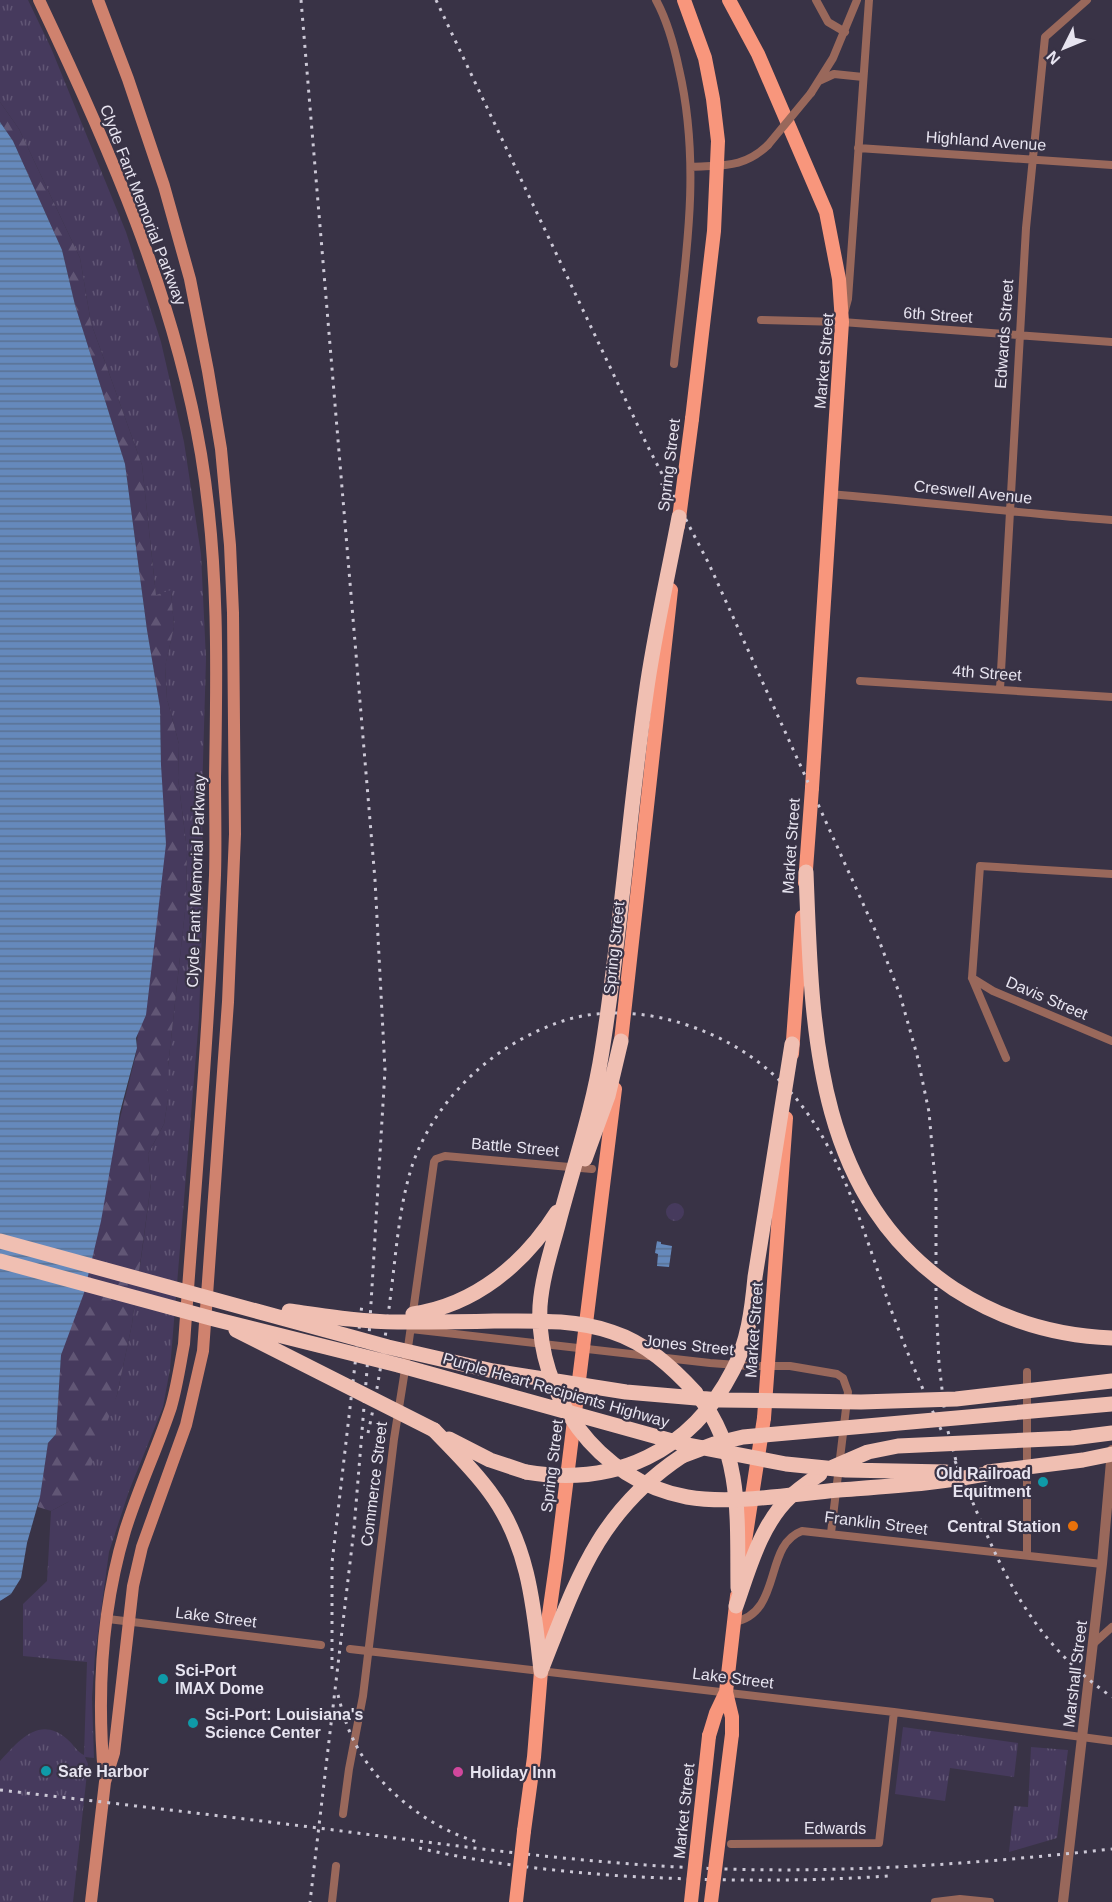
<svg xmlns="http://www.w3.org/2000/svg" width="1112" height="1902" viewBox="0 0 1112 1902" font-family="Arial,sans-serif">
<defs>
<pattern id="grass-tufts" width="24" height="20" patternUnits="userSpaceOnUse" patternTransform="scale(1.5)"><rect width="24" height="20" fill="#463a5d"/><path d="M3 7l-1-3M5 7V3M7 7l1-3M15 17l-1-3M17 17v-4M19 17l1-3" fill="none" stroke="#615675"/></pattern>
<pattern id="forest-firs" width="22" height="20" patternUnits="userSpaceOnUse" patternTransform="scale(1.5)"><rect width="22" height="20" fill="#463a5d"/><path d="M5 1l3.5 6h-7zM16 11l3.5 6h-7z" fill="#615675"/></pattern>
<pattern id="water-rules" width="6" height="5" patternUnits="userSpaceOnUse" patternTransform="scale(1.5)"><rect width="6" height="5" fill="#6589bc"/><path d="M0 2.5h6" fill="none" stroke="#5a7193"/></pattern>
</defs>
<rect width="100%" height="100%" fill="#393346"/>
<!-- grass -->
<path fill="url(#grass-tufts)" d="M 0,0 L 28,0 L 51,48 L 126,232 L 161,342 L 184,442 L 201,554 L 206,659 L 202,796 L 203,898 L 199,1018 L 170,1369 L 163,1407 L 129,1491 L 109,1552 L 95,1655 L 92,1698 L 94,1758 L 85,1757 L 88,1764 L 73,1902 L 0,1902 L 0,1761 C 19,1741 39,1715 67,1739 C 74,1745 77,1752 84,1755 L 87,1662 L 23,1656 L 23,1604 L 47,1581 L 51,1511 L 68,1502 L 117,1395 L 132,1324 L 144,1237 L 151,1183 L 148,1154 L 164,1124 L 168,1099 L 168,1067 L 186,902 L 187,850 L 178,778 L 179,744 L 167,699 L 165,666 L 174,627 L 171,591 L 156,595 L 142,465 L 91,323 L 80,258 L 19,129 L 0,102 Z
M666 1212a9 9 0 1 1 18 0a9 9 0 1 1-18 0Z
M 903,1727 L 1018,1743 L 1014,1777 L 950,1768 L 945,1801 L 895,1794 Z
M 1031,1747 L 1068,1750 L 1057,1838 L 1009,1852 L 1014,1806 L 1028,1807 Z"/>
<!-- forest -->
<path fill="url(#forest-firs)" d="M 0,102 L 19,129 L 80,258 L 91,323 L 142,465 L 156,595 L 171,590 L 174,627 L 165,667 L 167,699 L 179,744 L 178,778 L 187,850 L 186,902 L 168,1067 L 168,1099 L 164,1124 L 148,1154 L 151,1183 L 132,1324 L 117,1395 L 84,1486 L 68,1502 L 51,1511 L 38,1507 L 48,1443 L 56,1434 L 61,1355 L 136,1054 L 161,765 L 160,707 L 147,630 L 125,464 L 75,305 L 62,250 L 13,141 L 0,122 Z"/>
<!-- water -->
<path fill="url(#water-rules)" d="M 0,122 L 13,141 L 62,250 L 75,305 L 125,464 L 147,630 L 160,707 L 161,765 L 166,844 L 146,1015 L 136,1038 L 137,1048 L 120,1112 L 101,1221 L 84,1293 L 61,1355 L 56,1434 L 48,1443 L 40,1497 L 27,1543 L 21,1578 L 11,1594 L 0,1601 Z
M 657,1241 L 661,1242 L 661,1244 L 672,1246 L 669,1267 L 657,1266 L 658,1254 L 655,1253 Z"/>
<g fill="none" stroke-linecap="round" stroke-linejoin="round">
<!-- minor -->
<path stroke="#99685b" stroke-width="8" d="M 656,0 C 668,22 674,45 679,69 C 702,168 685,264 674,364
M 816,0 L 828,22 L 845,32
M 821,80 L 834,74 L 863,77
M 811,93 L 833,58 L 857,0
M 858,148 L 1112,165
M 692,167 C 724,165 744,168 768,145
M 845,310 L 848,299 L 869,0
M 761,320 L 842,322 L 1112,342
M 830,494 C 924,502 1018,513 1112,520
M 860,681 L 1112,697
M 1000,689 L 1026,228 L 1045,37 L 1087,0
M 972,978 L 993,991 L 1112,1041
M 1006,1058 L 972,978 L 980,866 L 1112,874
M 411,1329 L 710,1363 L 750,1366 L 790,1366 L 837,1374 L 843,1378 L 848,1392 L 831,1533
M 1027,1555 L 1027,1372
M 108,1619 L 321,1645
M 734,1622 C 783,1613 763,1545 802,1531 L 1102,1564
M 1093,1644 L 1112,1627
M 350,1649 L 894,1712 L 1112,1741
M 343,1814 L 349,1769 L 363,1696 L 394,1439 L 404,1376 L 434,1162 L 436,1159 L 445,1156 L 592,1169
M 731,1844 L 879,1843 L 894,1712
M 332,1902 L 336,1866
M 935,1902 L 960,1899 L 990,1902"/>
<!-- tertiary -->
<path stroke="#99685b" stroke-width="10" d="M 1063,1902 L 1102,1564 L 1112,1450"/>
<!-- secondary -->
<path stroke="#cf826e" stroke-width="12" d="M 39,0 C 108,145 174,295 201,454 C 219,562 217,670 215,778 C 215,810 216,843 215,875 C 209,1032 195,1188 184,1344 C 180,1365 177,1386 171,1407 C 157,1449 138,1489 125,1531 C 102,1608 97,1694 104,1775
M 91,1902 L 105,1782 L 114,1753 L 133,1586 L 142,1547 L 186,1425 L 203,1351 L 228,1002 L 235,834 L 233,613 L 230,545 L 221,449 L 208,371 L 190,279 L 164,186 L 128,79 L 98,0"/>
<!-- primary -->
<path stroke="#f8967c" stroke-width="14" d="M 684,0 L 705,58 L 713,99 L 718,141 L 714,231 L 692,419
M 729,0 L 758,54 L 826,212 L 839,279 L 842,322 L 812,788
M 743,1554 L 764,1418
M 732,1734 L 732,1717 L 726,1692 L 737,1596
M 709,1736 L 716,1713 L 726,1692
M 524,1831 L 534,1757 L 541,1671 L 557,1558 L 615,1089"/>
<!-- motorway -->
<path stroke="#f0bfb2" stroke-width="15" d="M 700,1398 C 743,1454 737,1522 738,1588
M 434,1430 C 453,1450 473,1469 489,1491 C 529,1544 534,1608 541,1671
M 449,1439 L 490,1460 L 526,1472
M 736,1606 C 749,1569 761,1524 790,1497 C 799,1488 810,1481 820,1474
M 542,1668 C 577,1579 598,1512 682,1456"/>
<!-- rail -->
<path stroke="#ccc8d6" stroke-width="3" stroke-dasharray="3 6" stroke-linecap="butt" d="M 301,0 L 375,880 L 385,1070 L 367,1370 L 354,1529 L 310,1902
M 436,0 L 647,445 L 709,564 L 875,930 L 900,995 L 917,1055 L 929,1112 L 936,1192 L 936,1300 L 939,1363 L 946,1424 L 958,1468
M 368,1433 C 379,1384 386,1334 392,1284 C 397,1243 400,1202 413,1163 C 437,1097 493,1046 557,1023 C 597,1008 644,1011 684,1024 C 824,1069 849,1192 893,1315 C 908,1355 925,1395 943,1434
M 955,1461 C 997,1557 1021,1634 1112,1697
M 332,1669 L 332,1563 L 362,1304
M 338,1695 C 342,1710 346,1725 353,1739 C 375,1786 428,1828 478,1842
M 0,1790 C 111,1803 223,1816 334,1830 C 464,1847 594,1865 725,1869 C 854,1873 984,1863 1112,1849
M 419,1848 C 487,1864 554,1871 623,1876 C 711,1881 800,1882 888,1876"/>
<!-- minor-bridge -->
<path stroke="#99685b" stroke-width="8" d="M 768,145 L 811,93"/>
<!-- primary-bridge -->
<path stroke="#f8967c" stroke-width="14" d="M 678,526 L 692,419
M 805,883 L 812,788
M 621,1041 L 671,590
M 792,1054 L 802,917
M 764,1418 L 786,1118
M 516,1902 L 524,1831
M 691,1902 L 709,1736
M 711,1902 L 732,1734"/>
<!-- motorway-bridge -->
<path stroke="#f0bfb2" stroke-width="15" d="M 679,517 C 668,576 654,635 646,694 C 629,813 621,932 602,1051 C 593,1110 573,1167 558,1225 C 551,1251 542,1278 540,1306 C 536,1394 598,1481 687,1497 C 733,1505 792,1494 839,1490 C 892,1486 945,1483 996,1472
M 806,872 C 812,1024 812,1195 954,1289 C 1002,1320 1055,1336 1112,1338
M 585,1159 L 608,1096 L 621,1041
M 0,1241 L 388,1347 L 493,1371 L 626,1392 L 720,1400 L 861,1402 L 956,1399 L 1112,1381
M 0,1261 L 214,1319 L 398,1365 L 683,1444 L 786,1464 L 846,1470 L 946,1472
M 289,1311 C 325,1316 362,1322 398,1322 C 430,1322 462,1322 494,1321 C 534,1321 574,1319 612,1332 C 646,1343 672,1367 696,1393
M 413,1314 C 475,1305 524,1264 557,1212
M 236,1330 L 434,1430
M 682,1456 L 714,1444 L 743,1437 L 1112,1404
M 831,1468 L 868,1452 L 898,1446 L 1072,1438 L 1112,1433
M 526,1472 C 615,1487 691,1452 733,1370 C 748,1342 752,1309 755,1277 L 792,1044
M 988,1472 L 1083,1460 L 1112,1454"/>
</g>
<!-- markers -->
<g fill="#0f9aa8" stroke="#393346" stroke-width="2">
<circle cx="1043" cy="1482" r="6"/>
<circle cx="163" cy="1679" r="6"/>
<circle cx="193" cy="1723" r="6"/>
<circle cx="46" cy="1771" r="6"/>
</g>
<circle fill="#e8710a" stroke="#393346" stroke-width="2" cx="1073" cy="1526" r="6"/>
<circle fill="#d1479c" stroke="#393346" stroke-width="2" cx="458" cy="1772" r="6"/>
<g text-anchor="middle" dominant-baseline="central" stroke-width="4.5" stroke-linejoin="round" paint-order="stroke">
<!-- street labels -->
<g font-size="16" fill="#e7e4f0" stroke="#393346">
<text transform="translate(986 141) rotate(4)">Highland Avenue</text>
<text transform="translate(143 205) rotate(69)">Clyde Fant Memorial Parkway</text>
<text transform="translate(938 315) rotate(4)">6th Street</text>
<text transform="translate(1004 334) rotate(-86)">Edwards Street</text>
<text transform="translate(824 361) rotate(-85)">Market Street</text>
<text transform="translate(669 465) rotate(-83)">Spring Street</text>
<text transform="translate(973 492) rotate(6)">Creswell Avenue</text>
<text transform="translate(987 673) rotate(4)">4th Street</text>
<text transform="translate(791 846) rotate(-86)">Market Street</text>
<text transform="translate(196 881) rotate(-88)">Clyde Fant Memorial Parkway</text>
<text transform="translate(614 948) rotate(-84)">Spring Street</text>
<text transform="translate(1047 998) rotate(23)">Davis Street</text>
<text transform="translate(515 1147) rotate(5)">Battle Street</text>
<text transform="translate(754 1330) rotate(-86)">Market Street</text>
<text transform="translate(689 1345) rotate(6)">Jones Street</text>
<text transform="translate(556 1390) rotate(16)">Purple Heart Recipients Highway</text>
<text transform="translate(552 1466) rotate(-83)">Spring Street</text>
<text transform="translate(374 1484) rotate(-83)">Commerce Street</text>
<text transform="translate(876 1523) rotate(7)">Franklin Street</text>
<text transform="translate(216 1617) rotate(7)">Lake Street</text>
<text transform="translate(1075 1674) rotate(-83)">Marshall Street</text>
<text transform="translate(733 1678) rotate(7)">Lake Street</text>
<text transform="translate(684 1811) rotate(-84)">Market Street</text>
<text x="835" y="1828">Edwards</text>
</g>
<!-- poi labels -->
<g font-size="16" font-weight="bold" fill="#e7e4f0" stroke="#393346" text-anchor="start">
<text x="1031" y="1473" text-anchor="end">Old Railroad<tspan x="1031" dy="18">Equitment</tspan></text>
<text x="1061" y="1526" text-anchor="end">Central Station</text>
<text x="175" y="1670">Sci-Port<tspan x="175" dy="18">IMAX Dome</tspan></text>
<text x="205" y="1714">Sci-Port: Louisiana's<tspan x="205" dy="18">Science Center</tspan></text>
<text x="58" y="1771">Safe Harbor</text>
<text x="470" y="1772">Holiday Inn</text>
</g>
</g>
<!-- north arrow -->
<g transform="translate(1064 48) rotate(227)" stroke="#393346" stroke-width="4.5" paint-order="stroke">
<path d="M0-4.5L10 22L0 15L-10 22Z" fill="#e7e4f0"/>
<text y="-9" font-size="16" font-weight="bold" text-anchor="middle" fill="#e7e4f0">N</text>
</g>
</svg>
